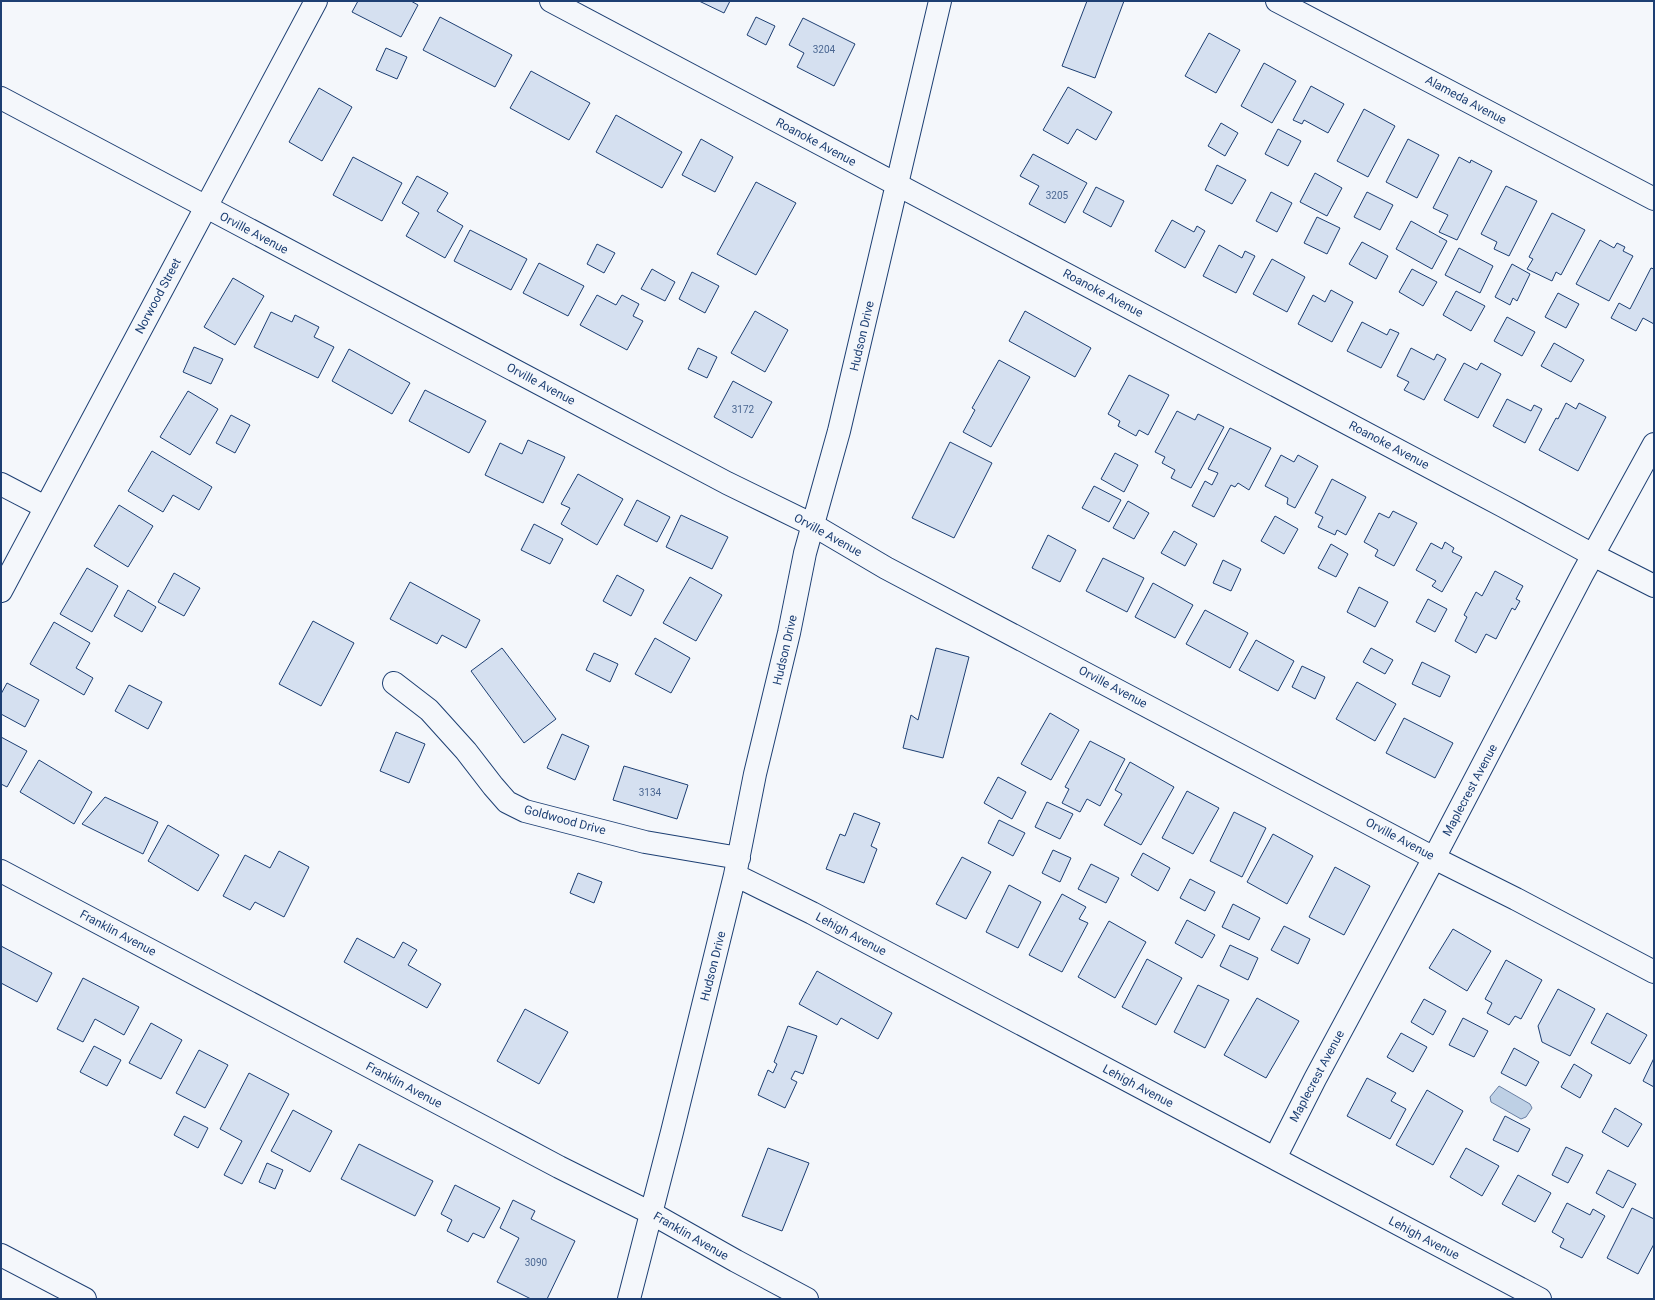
<svg xmlns="http://www.w3.org/2000/svg" width="1655" height="1300" viewBox="0 0 1655 1300" font-family="Roboto,sans-serif">
<rect width="100%" height="100%" fill="#f4f7fb"/>
<!-- water -->
<path fill="#bed0e5" stroke="#687fa3" d="M 1499,1086 L 1530,1104 L 1532,1108 L 1526,1117 L 1521,1119 L 1491,1102 L 1490,1097 Z"/>
<!-- building -->
<path fill="#d5e0f0" stroke="#1d3f73" d="M 358,1 L 411,1 L 418,5 L 401,37 L 352,12 Z
M 699,1 L 730,1 L 724,13 Z
M 1087,1 L 1124,1 L 1095,78 L 1062,66 Z
M 440,17 L 512,55 L 495,87 L 423,50 Z
M 756,17 L 775,26 L 766,45 L 747,35 Z
M 803,18 L 855,44 L 834,86 L 797,67 L 804,53 L 789,45 Z
M 1209,33 L 1240,50 L 1216,93 L 1185,76 Z
M 386,48 L 407,57 L 397,79 L 376,70 Z
M 1264,63 L 1296,81 L 1272,123 L 1241,106 Z
M 531,71 L 590,103 L 569,140 L 510,108 Z
M 1311,86 L 1344,104 L 1328,133 L 1304,120 L 1302,124 L 1293,120 Z
M 1068,87 L 1112,112 L 1096,140 L 1077,129 L 1068,144 L 1043,130 Z
M 319,88 L 352,107 L 322,161 L 289,142 Z
M 1364,109 L 1395,126 L 1368,177 L 1337,161 Z
M 616,115 L 682,152 L 662,188 L 596,152 Z
M 1221,123 L 1238,133 L 1225,156 L 1208,146 Z
M 1278,129 L 1301,141 L 1288,166 L 1265,154 Z
M 701,139 L 733,157 L 715,192 L 682,175 Z
M 1408,139 L 1439,155 L 1417,198 L 1386,182 Z
M 1033,154 L 1087,183 L 1065,223 L 1029,204 L 1039,186 L 1020,176 Z
M 353,157 L 402,183 L 382,221 L 333,195 Z
M 1459,157 L 1470,163 L 1471,160 L 1492,171 L 1457,240 L 1439,232 L 1448,215 L 1433,208 Z
M 1217,165 L 1246,180 L 1232,204 L 1205,190 Z
M 1315,173 L 1342,188 L 1327,216 L 1300,202 Z
M 417,176 L 448,193 L 437,211 L 463,226 L 445,258 L 406,236 L 419,213 L 402,203 Z
M 756,182 L 796,203 L 756,275 L 717,254 Z
M 1506,186 L 1537,201 L 1509,256 L 1494,249 L 1497,242 L 1481,234 Z
M 1096,187 L 1124,201 L 1111,227 L 1083,212 Z
M 1271,192 L 1292,203 L 1277,232 L 1256,221 Z
M 1367,192 L 1393,205 L 1380,230 L 1354,217 Z
M 1552,213 L 1585,230 L 1561,275 L 1556,272 L 1552,281 L 1527,269 L 1533,259 L 1529,257 Z
M 1317,217 L 1340,228 L 1327,254 L 1304,243 Z
M 1172,220 L 1194,232 L 1197,226 L 1205,231 L 1185,268 L 1155,251 Z
M 1411,221 L 1447,241 L 1432,269 L 1396,249 Z
M 470,230 L 527,259 L 511,290 L 454,261 Z
M 1600,240 L 1614,248 L 1617,243 L 1625,247 L 1623,251 L 1633,256 L 1609,301 L 1576,284 Z
M 1362,242 L 1388,256 L 1376,279 L 1349,264 Z
M 597,244 L 615,253 L 604,273 L 587,264 Z
M 1219,245 L 1242,258 L 1245,251 L 1255,256 L 1236,293 L 1203,276 Z
M 1459,248 L 1493,266 L 1480,293 L 1445,275 Z
M 1272,259 L 1305,277 L 1287,312 L 1253,294 Z
M 539,263 L 584,286 L 568,316 L 523,293 Z
M 1512,264 L 1530,274 L 1517,301 L 1513,298 L 1510,305 L 1495,297 Z
M 1651,268 L 1654,269 L 1654,324 L 1643,318 L 1636,331 L 1611,318 L 1619,303 L 1630,309 Z
M 652,269 L 675,282 L 665,301 L 641,289 Z
M 1412,269 L 1437,282 L 1423,306 L 1399,292 Z
M 692,272 L 719,286 L 705,313 L 679,299 Z
M 233,278 L 264,296 L 235,345 L 204,327 Z
M 1331,290 L 1353,302 L 1332,342 L 1298,324 L 1313,295 L 1325,302 Z
M 1456,291 L 1485,306 L 1471,331 L 1443,315 Z
M 1558,293 L 1579,304 L 1566,328 L 1545,317 Z
M 597,295 L 616,305 L 622,295 L 639,304 L 633,316 L 643,321 L 627,350 L 580,325 Z
M 755,311 L 788,330 L 765,372 L 731,353 Z
M 1025,311 L 1091,348 L 1075,377 L 1009,341 Z
M 271,312 L 292,322 L 295,315 L 319,327 L 314,337 L 334,347 L 318,378 L 254,347 Z
M 1507,317 L 1535,332 L 1522,356 L 1494,341 Z
M 1362,322 L 1387,335 L 1390,329 L 1399,333 L 1381,368 L 1347,351 Z
M 1554,343 L 1584,360 L 1571,382 L 1541,366 Z
M 194,347 L 223,359 L 211,384 L 183,372 Z
M 698,348 L 717,357 L 707,378 L 688,369 Z
M 1411,348 L 1434,360 L 1437,354 L 1446,359 L 1424,400 L 1404,390 L 1409,382 L 1397,376 Z
M 349,349 L 410,383 L 392,414 L 332,381 Z
M 999,360 L 1030,377 L 991,447 L 963,432 L 975,410 L 972,408 Z
M 1464,363 L 1477,370 L 1481,363 L 1501,374 L 1478,418 L 1444,400 Z
M 1129,375 L 1169,395 L 1148,435 L 1139,430 L 1136,436 L 1118,426 L 1120,421 L 1108,414 Z
M 733,381 L 772,402 L 752,438 L 714,417 Z
M 425,390 L 486,421 L 469,453 L 409,421 Z
M 188,391 L 218,409 L 190,455 L 160,437 Z
M 1507,399 L 1531,411 L 1534,405 L 1542,409 L 1525,443 L 1493,426 Z
M 1566,403 L 1576,409 L 1579,403 L 1606,417 L 1578,471 L 1539,450 L 1556,418 L 1558,419 Z
M 1177,411 L 1195,420 L 1198,414 L 1224,427 L 1191,488 L 1171,478 L 1175,470 L 1162,463 L 1165,457 L 1155,452 Z
M 231,415 L 250,425 L 235,453 L 216,443 Z
M 1230,428 L 1271,448 L 1249,490 L 1238,483 L 1235,487 L 1231,485 L 1214,517 L 1192,506 L 1205,481 L 1212,485 L 1218,473 L 1208,469 Z
M 528,440 L 565,457 L 543,503 L 485,475 L 500,443 L 522,454 Z
M 950,442 L 992,463 L 954,538 L 912,518 Z
M 152,451 L 212,487 L 199,510 L 173,495 L 163,512 L 128,491 Z
M 1115,453 L 1138,465 L 1124,492 L 1101,479 Z
M 1281,455 L 1294,462 L 1298,455 L 1318,466 L 1295,508 L 1287,504 L 1288,498 L 1265,486 Z
M 578,474 L 623,499 L 597,545 L 561,524 L 570,508 L 561,504 Z
M 1332,479 L 1366,497 L 1346,535 L 1337,530 L 1335,535 L 1318,527 L 1323,517 L 1315,513 Z
M 1094,486 L 1121,500 L 1109,522 L 1082,508 Z
M 637,500 L 670,517 L 657,542 L 624,525 Z
M 1128,501 L 1149,513 L 1134,539 L 1113,528 Z
M 119,505 L 153,526 L 128,567 L 94,546 Z
M 1393,511 L 1417,523 L 1394,566 L 1375,556 L 1378,550 L 1364,542 L 1379,513 L 1389,518 Z
M 681,515 L 728,537 L 712,569 L 666,547 Z
M 1275,516 L 1298,529 L 1284,554 L 1261,541 Z
M 534,524 L 563,539 L 550,564 L 521,550 Z
M 1174,531 L 1197,544 L 1185,566 L 1161,553 Z
M 1048,535 L 1076,550 L 1060,582 L 1032,568 Z
M 1445,542 L 1454,548 L 1452,552 L 1462,557 L 1442,592 L 1432,586 L 1436,581 L 1416,570 L 1431,543 L 1442,549 Z
M 1331,544 L 1348,554 L 1336,577 L 1318,568 Z
M 1103,558 L 1144,578 L 1127,612 L 1086,591 Z
M 1223,560 L 1241,569 L 1231,591 L 1213,583 Z
M 87,568 L 118,586 L 92,632 L 60,614 Z
M 1495,571 L 1523,586 L 1516,599 L 1520,601 L 1515,610 L 1512,608 L 1496,639 L 1486,634 L 1476,653 L 1455,641 L 1467,617 L 1464,615 L 1476,592 L 1482,596 Z
M 174,573 L 200,588 L 184,616 L 158,602 Z
M 617,575 L 644,590 L 631,616 L 603,601 Z
M 690,577 L 722,595 L 696,641 L 663,623 Z
M 410,582 L 480,620 L 466,648 L 442,635 L 437,644 L 390,619 Z
M 1153,583 L 1193,605 L 1175,638 L 1135,617 Z
M 1359,587 L 1388,602 L 1375,627 L 1347,612 Z
M 128,590 L 156,607 L 142,632 L 114,616 Z
M 1428,599 L 1447,609 L 1435,632 L 1416,622 Z
M 1205,610 L 1248,633 L 1230,668 L 1186,644 Z
M 313,621 L 354,643 L 321,706 L 279,684 Z
M 54,622 L 90,643 L 76,668 L 93,678 L 84,695 L 30,664 Z
M 655,638 L 690,658 L 671,693 L 635,674 Z
M 1256,640 L 1294,661 L 1278,691 L 1239,670 Z
M 502,648 L 556,719 L 524,743 L 471,671 Z
M 936,648 L 969,657 L 943,758 L 903,748 L 911,715 L 918,720 Z
M 1371,648 L 1393,660 L 1385,674 L 1363,662 Z
M 594,653 L 618,664 L 610,682 L 586,670 Z
M 1422,662 L 1450,676 L 1440,697 L 1412,684 Z
M 1302,666 L 1325,677 L 1315,699 L 1292,687 Z
M 1357,682 L 1396,704 L 1375,741 L 1336,719 Z
M 7,683 L 39,700 L 25,727 L 1,714 L 1,694 Z
M 129,685 L 162,702 L 148,729 L 115,711 Z
M 1050,713 L 1079,730 L 1051,780 L 1021,764 Z
M 1404,718 L 1453,743 L 1435,778 L 1386,753 Z
M 396,732 L 425,744 L 409,783 L 380,771 Z
M 562,734 L 589,746 L 575,780 L 547,768 Z
M 1,737 L 27,751 L 7,787 L 1,784 Z
M 1090,741 L 1125,759 L 1100,806 L 1087,799 L 1080,812 L 1062,803 L 1069,789 L 1065,787 Z
M 39,760 L 92,792 L 74,824 L 20,792 Z
M 1130,762 L 1174,787 L 1141,845 L 1104,825 L 1122,794 L 1115,790 Z
M 624,766 L 688,785 L 677,819 L 613,800 Z
M 998,777 L 1026,792 L 1012,819 L 984,803 Z
M 1187,791 L 1219,808 L 1193,854 L 1162,838 Z
M 105,797 L 158,822 L 143,854 L 82,824 Z
M 1047,802 L 1073,814 L 1060,839 L 1035,827 Z
M 1234,812 L 1266,828 L 1242,877 L 1210,861 Z
M 854,813 L 880,823 L 871,846 L 877,849 L 864,883 L 826,869 L 840,834 L 845,836 Z
M 999,820 L 1025,833 L 1013,856 L 988,843 Z
M 168,825 L 219,855 L 198,891 L 148,861 Z
M 1273,834 L 1313,856 L 1287,904 L 1247,882 Z
M 1053,850 L 1071,858 L 1060,882 L 1042,873 Z
M 279,851 L 309,867 L 284,917 L 255,902 L 250,910 L 223,896 L 245,855 L 270,868 Z
M 1143,853 L 1170,868 L 1158,891 L 1131,875 Z
M 962,857 L 991,872 L 966,919 L 936,904 Z
M 1091,864 L 1119,878 L 1106,903 L 1078,889 Z
M 1335,867 L 1370,886 L 1344,935 L 1309,917 Z
M 578,873 L 602,882 L 594,903 L 570,893 Z
M 1190,879 L 1215,892 L 1205,911 L 1180,898 Z
M 1009,885 L 1041,902 L 1018,948 L 986,932 Z
M 1062,894 L 1086,907 L 1079,919 L 1088,923 L 1062,972 L 1029,955 Z
M 1233,904 L 1260,918 L 1249,940 L 1222,927 Z
M 1187,920 L 1215,935 L 1202,958 L 1175,943 Z
M 1109,921 L 1146,942 L 1115,998 L 1078,977 Z
M 1284,926 L 1310,939 L 1298,964 L 1271,950 Z
M 1453,929 L 1491,951 L 1467,991 L 1429,968 Z
M 357,938 L 394,958 L 403,942 L 417,950 L 408,965 L 441,984 L 427,1008 L 344,962 Z
M 1230,945 L 1258,958 L 1248,980 L 1220,966 Z
M 1,946 L 52,973 L 37,1002 L 1,983 Z
M 1147,959 L 1182,978 L 1156,1025 L 1122,1007 Z
M 1506,960 L 1542,980 L 1521,1019 L 1515,1016 L 1509,1025 L 1487,1013 L 1492,1003 L 1485,999 Z
M 817,971 L 892,1013 L 878,1039 L 841,1018 L 837,1025 L 799,1004 Z
M 83,978 L 139,1007 L 124,1035 L 95,1019 L 83,1042 L 57,1029 Z
M 1198,985 L 1229,1000 L 1205,1048 L 1174,1032 Z
M 1558,989 L 1595,1009 L 1570,1056 L 1542,1042 L 1538,1026 Z
M 1257,998 L 1299,1021 L 1266,1078 L 1224,1055 Z
M 1424,999 L 1446,1011 L 1433,1035 L 1411,1022 Z
M 525,1009 L 568,1032 L 539,1084 L 497,1061 Z
M 1607,1013 L 1647,1035 L 1630,1064 L 1591,1043 Z
M 1463,1018 L 1488,1031 L 1474,1057 L 1449,1045 Z
M 151,1023 L 182,1040 L 161,1079 L 129,1063 Z
M 788,1026 L 817,1036 L 803,1074 L 795,1071 L 791,1079 L 797,1082 L 785,1108 L 758,1095 L 768,1070 L 773,1073 L 777,1064 L 774,1062 Z
M 1401,1033 L 1427,1047 L 1413,1072 L 1387,1057 Z
M 94,1046 L 121,1060 L 107,1086 L 80,1072 Z
M 1514,1048 L 1539,1062 L 1526,1086 L 1501,1073 Z
M 199,1050 L 228,1065 L 205,1108 L 176,1093 Z
M 1654,1058 L 1654,1087 L 1643,1081 Z
M 1574,1064 L 1592,1075 L 1580,1098 L 1561,1087 Z
M 249,1073 L 289,1094 L 242,1184 L 224,1175 L 242,1141 L 220,1129 Z
M 1367,1078 L 1396,1093 L 1391,1101 L 1406,1109 L 1390,1139 L 1347,1116 Z
M 1427,1090 L 1463,1111 L 1433,1165 L 1396,1145 Z
M 1615,1108 L 1642,1124 L 1628,1147 L 1602,1132 Z
M 293,1110 L 332,1131 L 310,1172 L 271,1151 Z
M 184,1116 L 208,1128 L 198,1148 L 174,1135 Z
M 1505,1116 L 1530,1129 L 1518,1152 L 1493,1140 Z
M 359,1144 L 433,1181 L 415,1216 L 341,1179 Z
M 1566,1147 L 1583,1155 L 1568,1183 L 1552,1175 Z
M 768,1148 L 809,1163 L 782,1231 L 742,1216 Z
M 1466,1148 L 1499,1166 L 1482,1196 L 1450,1177 Z
M 267,1163 L 283,1170 L 275,1189 L 259,1182 Z
M 1608,1170 L 1636,1184 L 1623,1208 L 1596,1193 Z
M 1518,1175 L 1551,1193 L 1535,1222 L 1502,1204 Z
M 455,1185 L 500,1208 L 484,1238 L 473,1233 L 468,1242 L 447,1231 L 452,1220 L 441,1214 Z
M 513,1200 L 535,1211 L 531,1219 L 575,1241 L 547,1299 L 531,1299 L 497,1282 L 519,1238 L 500,1228 Z
M 1567,1203 L 1590,1215 L 1593,1209 L 1605,1216 L 1582,1258 L 1560,1247 L 1564,1239 L 1552,1232 Z
M 1632,1208 L 1654,1219 L 1654,1244 L 1638,1274 L 1607,1258 Z"/>
<g fill="none" stroke-linecap="round" stroke-linejoin="round">
<defs>
<path id="minor" d="M 551,1 L 1503,506 L 1593,555 L 1654,586
M 1277,1 L 1654,199
M 1,98 L 727,483 L 813,525 L 886,568 L 1434,858 L 1516,899 L 1654,972
M 1,484 L 45,507
M 1,591 L 316,1
M 394,683 L 429,710 L 466,751 L 493,786 L 507,802 L 525,811 L 645,842 L 739,858
M 1,871 L 559,1167 L 651,1213 L 736,1261 L 807,1299
M 735,875 L 812,913 L 1540,1299
M 1275,1158 L 1315,1079 L 1434,858 L 1582,575 L 1654,444
M 1,1255 L 85,1299
M 629,1299 L 672,1132 L 735,875 L 755,774 L 789,633 L 805,553 L 839,431 L 940,1"/>
</defs>
<!-- minor casing -->
<use href="#minor" stroke="#1d3f73" stroke-width="24"/>
<!-- minor -->
<use href="#minor" stroke="#f4f7fb" stroke-width="22"/>
</g>
<g text-anchor="middle" dominant-baseline="central" stroke-width="3" stroke-linejoin="round" paint-order="stroke">
<!-- number labels -->
<g font-size="10" fill="#4b6792">
<text x="824" y="49">3204</text>
<text x="1057" y="195">3205</text>
<text x="743" y="409">3172</text>
<text x="650" y="792">3134</text>
<text x="536" y="1262">3090</text>
</g>
<!-- street labels -->
<g font-size="12" fill="#1d3f73" stroke="#f4f7fb">
<text transform="translate(1466 100) rotate(28)">Alameda Avenue</text>
<text transform="translate(816 142) rotate(28)">Roanoke Avenue</text>
<text transform="translate(254 233) rotate(28)">Orville Avenue</text>
<text transform="translate(1103 293) rotate(28)">Roanoke Avenue</text>
<text transform="translate(158 296) rotate(-62)">Norwood Street</text>
<text transform="translate(862 336) rotate(-77)">Hudson Drive</text>
<text transform="translate(541 384) rotate(28)">Orville Avenue</text>
<text transform="translate(1389 445) rotate(28)">Roanoke Avenue</text>
<text transform="translate(828 535) rotate(29)">Orville Avenue</text>
<text transform="translate(785 650) rotate(-77)">Hudson Drive</text>
<text transform="translate(1113 687) rotate(28)">Orville Avenue</text>
<text transform="translate(1470 790) rotate(-62)">Maplecrest Avenue</text>
<text transform="translate(565 820) rotate(15)">Goldwood Drive</text>
<text transform="translate(1400 839) rotate(28)">Orville Avenue</text>
<text transform="translate(118 933) rotate(28)">Franklin Avenue</text>
<text transform="translate(851 934) rotate(28)">Lehigh Avenue</text>
<text transform="translate(713 966) rotate(-76)">Hudson Drive</text>
<text transform="translate(1317 1076) rotate(-62)">Maplecrest Avenue</text>
<text transform="translate(404 1085) rotate(28)">Franklin Avenue</text>
<text transform="translate(1138 1086) rotate(28)">Lehigh Avenue</text>
<text transform="translate(691 1236) rotate(30)">Franklin Avenue</text>
<text transform="translate(1424 1238) rotate(28)">Lehigh Avenue</text>
</g>
</g>
<!-- border -->
<rect width="1655" height="1300" fill="none" stroke="#1d3f73" stroke-width="4"/>
</svg>
